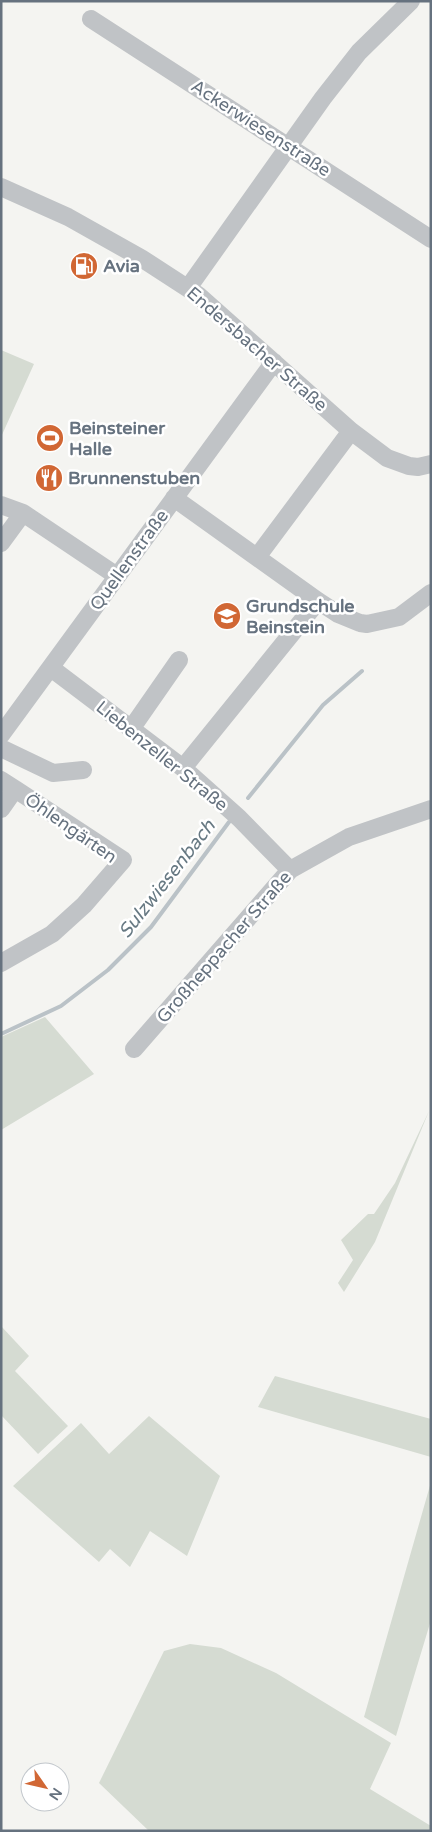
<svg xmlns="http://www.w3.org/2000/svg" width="432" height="1832" viewBox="0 0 432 1832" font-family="'Varela Round',sans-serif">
<rect width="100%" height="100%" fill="#f4f4f1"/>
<!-- green -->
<path fill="#d5dbd2" d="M 1,350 L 34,364 L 1,437 Z
M 45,1017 L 94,1074 L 1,1130 L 1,1037 Z
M 429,1111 L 375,1242 L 344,1292 L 338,1283 L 353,1260 L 341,1240 L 368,1214 L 374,1214 L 395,1183 Z
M 1,1326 L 29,1356 L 15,1371 L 68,1426 L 38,1454 L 1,1415 Z
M 275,1376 L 431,1419 L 431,1457 L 258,1407 Z
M 149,1416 L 220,1476 L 187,1556 L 150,1531 L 130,1567 L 110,1549 L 99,1562 L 13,1486 L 81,1423 L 109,1454 Z
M 431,1482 L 431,1620 L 396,1736 L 364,1717 Z
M 190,1644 L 221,1648 L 276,1673 L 391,1743 L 370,1789 L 431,1826 L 431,1831 L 149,1831 L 99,1783 L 164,1651 Z"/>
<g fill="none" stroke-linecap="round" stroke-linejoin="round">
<!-- stream -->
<path stroke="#bac2c7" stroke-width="4" d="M 248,798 L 323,705 L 362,671
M 1,1034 L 61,1006 L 108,970 L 151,927 L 229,822"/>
<!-- minor -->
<path stroke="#c0c3c6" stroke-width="18" d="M 91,19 L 431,239
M 1,187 L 68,217 L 141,258 L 198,295 L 351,431 L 387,458 L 409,466 L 418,467 L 431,464
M 188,288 L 323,98 L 359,52 L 411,1
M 174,498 L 318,601 L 338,614 L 360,623 L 367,624 L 399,617 L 431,593
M 1,505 L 23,513 L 117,576
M 1,543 L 23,513
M 257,557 L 351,431
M 51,668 L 183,768 L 239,818 L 290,870
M 131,729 L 179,660
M 1,735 L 274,362
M 1,748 L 53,773 L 83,770
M 183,768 L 318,601
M 1,780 L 15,789 L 1,809
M 1,963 L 52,934 L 84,905 L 123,860 L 15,789
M 134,1049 L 290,870 L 349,837 L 431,809"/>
</g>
<!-- icons -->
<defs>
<symbol id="fuel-disc" viewBox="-11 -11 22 22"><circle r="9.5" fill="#d16734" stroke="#fff"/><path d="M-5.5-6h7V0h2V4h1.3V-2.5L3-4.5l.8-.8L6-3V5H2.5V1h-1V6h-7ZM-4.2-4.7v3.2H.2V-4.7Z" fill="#fff"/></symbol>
<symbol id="stadium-disc" viewBox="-11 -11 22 22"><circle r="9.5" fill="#d16734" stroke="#fff"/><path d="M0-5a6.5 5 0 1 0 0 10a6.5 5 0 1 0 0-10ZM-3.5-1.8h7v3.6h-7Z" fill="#fff"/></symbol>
<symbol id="restaurant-disc" viewBox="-11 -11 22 22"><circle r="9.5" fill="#d16734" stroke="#fff"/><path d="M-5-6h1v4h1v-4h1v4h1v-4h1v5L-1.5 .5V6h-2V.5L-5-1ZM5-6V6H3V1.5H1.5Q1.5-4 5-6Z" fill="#fff"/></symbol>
<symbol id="school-disc" viewBox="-11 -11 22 22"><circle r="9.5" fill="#d16734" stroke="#fff"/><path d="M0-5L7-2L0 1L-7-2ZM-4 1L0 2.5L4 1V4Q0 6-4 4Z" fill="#fff"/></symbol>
</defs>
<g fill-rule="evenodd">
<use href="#fuel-disc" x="68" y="250" width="32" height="32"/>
<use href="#stadium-disc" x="34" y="422" width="32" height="32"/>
<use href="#restaurant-disc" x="33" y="462" width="32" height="32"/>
<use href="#school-disc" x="211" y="600" width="32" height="32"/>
</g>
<g text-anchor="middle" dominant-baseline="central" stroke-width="5" stroke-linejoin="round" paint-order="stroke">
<!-- street labels -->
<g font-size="18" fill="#66727f" stroke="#fff">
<text transform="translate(261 128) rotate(33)">Ackerwiesenstraße</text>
<text transform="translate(257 349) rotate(41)">Endersbacher Straße</text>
<text transform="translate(129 560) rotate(-54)">Quellenstraße</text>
<text transform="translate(162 756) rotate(39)">Liebenzeller Straße</text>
<text transform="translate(71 828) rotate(35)">Öhlengärten</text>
<text transform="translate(224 947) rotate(-49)">Großheppacher Straße</text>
</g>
<!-- poi labels -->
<g font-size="18" font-weight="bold" fill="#66727f" stroke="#fff" text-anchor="start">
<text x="103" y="266">Avia</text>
<text x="69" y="428">Beinsteiner<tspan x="69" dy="21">Halle</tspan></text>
<text x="68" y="478">Brunnenstuben</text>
<text x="246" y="606">Grundschule<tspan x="246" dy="21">Beinstein</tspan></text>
</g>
<!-- water labels -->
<g font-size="19" font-style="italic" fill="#677983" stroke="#fff">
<text transform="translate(167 879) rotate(-52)">Sulzwiesenbach</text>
</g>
</g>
<!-- border -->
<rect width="432" height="1832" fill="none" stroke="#66727f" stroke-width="5"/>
<!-- north arrow -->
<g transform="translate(45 1787) rotate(124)"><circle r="24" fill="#ffffff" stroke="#c2c7cc"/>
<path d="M0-4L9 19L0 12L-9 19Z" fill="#d16734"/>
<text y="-8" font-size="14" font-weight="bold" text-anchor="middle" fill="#66727f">N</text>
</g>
</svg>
